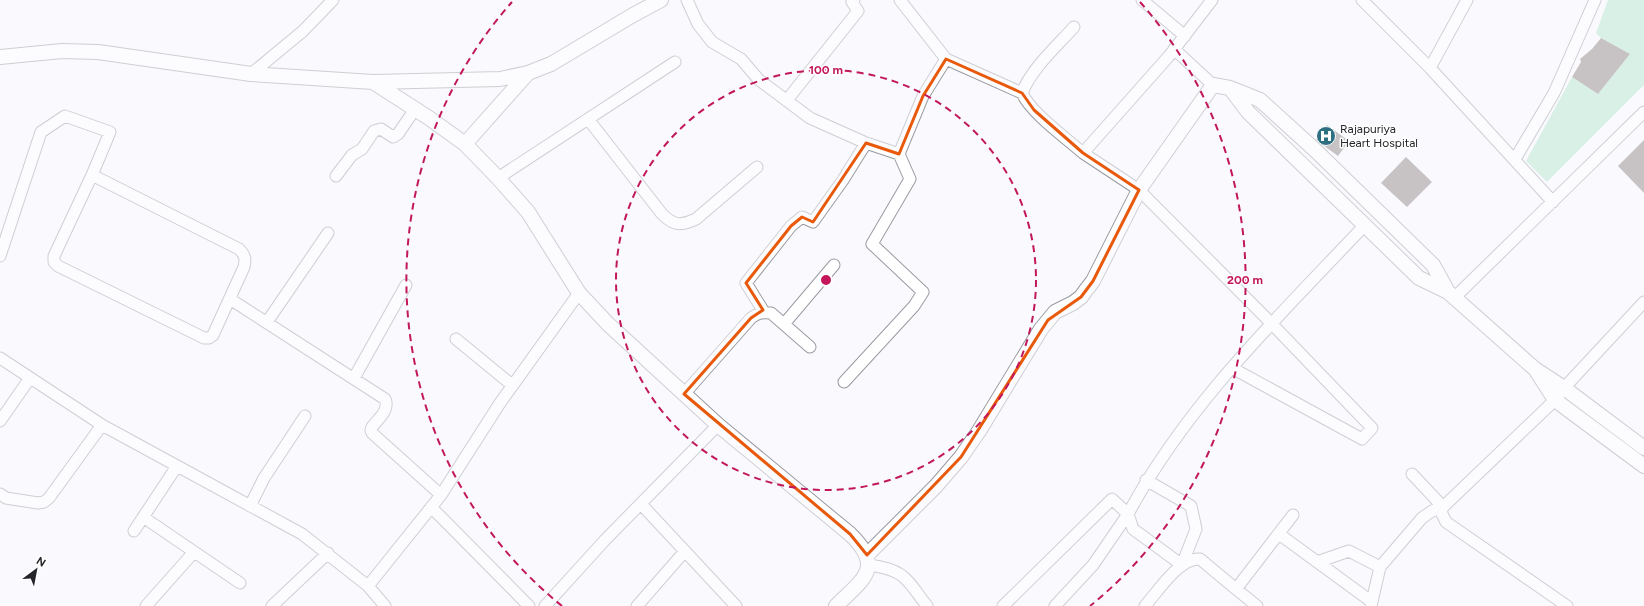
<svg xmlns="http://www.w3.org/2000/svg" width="1644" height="606" viewBox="0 0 1644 606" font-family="Figtree,sans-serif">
<rect width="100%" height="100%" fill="#fafafe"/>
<!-- green -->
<path fill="#afe5c8" d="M 1608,0 L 1644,0 L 1644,85 L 1547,182 L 1526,161 L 1572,77 L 1598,94 L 1630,54 L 1601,38 L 1596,33 Z"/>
<!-- building -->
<path fill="#8b8181" d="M 1601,38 L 1630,54 L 1598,94 L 1572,77 L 1581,62 L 1580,59 L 1592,49 Z
M 1327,125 L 1349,141 L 1338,156 L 1316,140 Z
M 1644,140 L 1644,193 L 1618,166 Z
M 1406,157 L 1432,182 L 1407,207 L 1381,183 Z"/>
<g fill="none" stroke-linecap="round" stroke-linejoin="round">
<defs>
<path id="minor" d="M 687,0 L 698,24 L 712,42 L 741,59 L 759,80 L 810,118 L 866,143 L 899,154 L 923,96 L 946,59 L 1022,93
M 900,0 L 946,59
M 1142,0 L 1185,36
M 1212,0 L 1169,56 L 1083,153 L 1139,190 L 1272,324 L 1372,428 L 1362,439 L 1232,368
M 1362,0 L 1430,68 L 1553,202
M 1074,27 C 1057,46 1031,69 1022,93 C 1031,113 1065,137 1083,153
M 1174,49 L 1213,85
M 1430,68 L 1467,0
M 251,74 L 303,31 L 333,0
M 787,100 L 858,11 L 852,2 L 854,0
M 588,119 L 662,214 C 674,226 681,226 696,219 L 757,167
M 1515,159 L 1554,93 L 1595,0
M 336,176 L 352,155 L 362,149 L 374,131 L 381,129 L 393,137 L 398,134 L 415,109
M 498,178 L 675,62
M 0,256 L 41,132 L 65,116 L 110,132 L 92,175 L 54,256 L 54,262 L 58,266 L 204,338 L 209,338 L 213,335 L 244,267 C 246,259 245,255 239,249 L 92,175
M 1454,298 L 1644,112
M 230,299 L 385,399 C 390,410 378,419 372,427 L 371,430 L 372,433 L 441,495
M 764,312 L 746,283 L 791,226 L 802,217 L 813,222 L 843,180 L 866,143
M 267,322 L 328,233
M 784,324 L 834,265
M 456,339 L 512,385
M 0,358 L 102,425 L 302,534 L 368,586 L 385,606
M 354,378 L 406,285
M 844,382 L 914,306 L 923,292 L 872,244 L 910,179 L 899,154
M 684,394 L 751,318 C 758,313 762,312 771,313 L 810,347
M 0,421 L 30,378
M 1412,474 L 1443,507
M 1146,480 L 1191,506 L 1196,529 L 1182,565 L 1133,529 L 1128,514 C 1187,404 1279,316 1364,226
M 0,494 L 6,498 L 38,503 L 44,502 L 49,498 L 102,425
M 641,504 L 736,606
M 250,506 L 264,478 L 305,416
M 431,507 L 529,606
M 1443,507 L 1441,512 L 1446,522 L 1567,606
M 143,517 L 240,583
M 134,531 L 177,466
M 1279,534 L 1372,602
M 1317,562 L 1349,551 L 1380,567
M 869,565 C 906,570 906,579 927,606
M 368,586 L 441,495 L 500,403 L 579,293
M 1236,589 L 1257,606
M 146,606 L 194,552
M 272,606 L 328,553
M 545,606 L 605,540 L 718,425
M 637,606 L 685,551
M 1003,606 L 1112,499 L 1128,514 L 1093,565 L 1055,606
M 1145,606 C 1158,591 1180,557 1200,559 L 1236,589 L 1293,515
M 1371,606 L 1380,567 L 1422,518 L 1432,511 L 1443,507 L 1555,400 L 1564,388 L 1644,302"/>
<path id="tertiary" d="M 0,57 L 62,51 L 98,52 L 251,74 L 373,82 L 429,118 L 465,144 L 528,73 L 551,64 L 633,15 L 661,0
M 373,82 L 500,79 L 528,73
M 1230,88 L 1248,112 L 1419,278 L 1448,292 L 1535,369 L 1564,388 L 1644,448
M 465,144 L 498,178 L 528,212 L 579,293 L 608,324 L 718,425 L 850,534 C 885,568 863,579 836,606
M 1537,372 L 1555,400 L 1644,466
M 867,555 L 936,486 L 961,457 L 979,431 L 1041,329 L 1055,312 L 1073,303 L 1081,297 L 1086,290 L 1093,281 L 1139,190 L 1213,85 L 1230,88 L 1260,100 L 1314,149 L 1433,265 L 1448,292"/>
</defs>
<!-- minor casing -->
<use href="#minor" stroke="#999ba2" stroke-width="13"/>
<!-- tertiary casing -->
<use href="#tertiary" stroke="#999ba2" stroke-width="16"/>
<!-- minor -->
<use href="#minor" stroke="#fff" stroke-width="11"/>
<!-- tertiary -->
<use href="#tertiary" stroke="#fff" stroke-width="14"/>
</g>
<!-- marked area -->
<path d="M0 0H1644V606H0ZM 946,59 L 1022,93 L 1034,110 L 1083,153 L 1139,190 L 1093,281 L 1081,297 L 1048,320 L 961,457 L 867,555 L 850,534 L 684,394 L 751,318 L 763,310 L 746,283 L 791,226 L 802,217 L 813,222 L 866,143 L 899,154 L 923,96 Z" fill="#fafafe" fill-opacity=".55" fill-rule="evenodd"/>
<path fill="none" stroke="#e8590c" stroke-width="3" stroke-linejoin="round" d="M 946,59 L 1022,93 L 1034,110 L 1083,153 L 1139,190 L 1093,281 L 1081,297 L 1048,320 L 961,457 L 867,555 L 850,534 L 684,394 L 751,318 L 763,310 L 746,283 L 791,226 L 802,217 L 813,222 L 866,143 L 899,154 L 923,96 Z"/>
<!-- distance rings -->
<g fill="none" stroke="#c2185b" stroke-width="2" stroke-dasharray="7 5">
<circle cx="826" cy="280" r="210"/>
<path d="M562 606A419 419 0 0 1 512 2M1140 2A419 419 0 0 1 1090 606"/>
</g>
<!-- icons -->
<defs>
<symbol id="hospital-disc" viewBox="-11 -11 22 22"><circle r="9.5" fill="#2e7082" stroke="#fff"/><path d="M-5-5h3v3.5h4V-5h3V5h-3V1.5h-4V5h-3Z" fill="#fff"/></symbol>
</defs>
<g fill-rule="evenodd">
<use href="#hospital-disc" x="1315" y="125" width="22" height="22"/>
</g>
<g text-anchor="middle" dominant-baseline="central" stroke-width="3" stroke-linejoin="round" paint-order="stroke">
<!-- poi labels -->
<g font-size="12" fill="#242528" stroke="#fff" text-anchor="start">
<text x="1340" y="129">Rajapuriya<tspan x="1340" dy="14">Heart Hospital</tspan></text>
</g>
</g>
<circle cx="826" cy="280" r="6" fill="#c2185b" stroke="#fff" stroke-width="2"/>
<g font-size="12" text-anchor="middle" font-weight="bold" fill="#c2185b" stroke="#fff" stroke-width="3" stroke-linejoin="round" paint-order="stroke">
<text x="826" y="74">100 m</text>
<text x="1245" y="284">200 m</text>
</g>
<!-- north arrow -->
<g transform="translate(36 570) rotate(32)" stroke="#ffffff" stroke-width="3" paint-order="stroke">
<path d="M0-3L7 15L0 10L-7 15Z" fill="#242528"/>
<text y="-6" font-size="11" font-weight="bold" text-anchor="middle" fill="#242528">N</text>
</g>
</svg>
